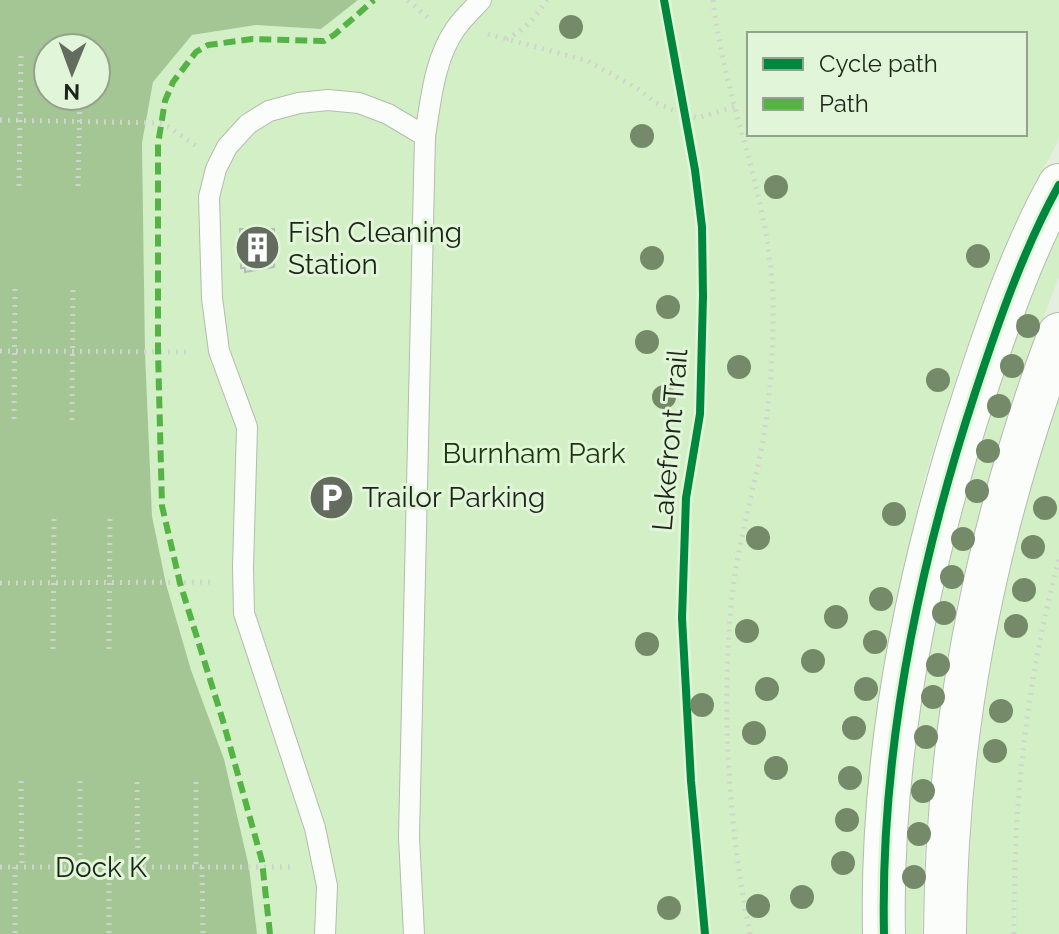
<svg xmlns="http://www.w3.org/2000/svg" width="1059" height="934" viewBox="0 0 1059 934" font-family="Raleway,sans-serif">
<rect width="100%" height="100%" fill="#e4efdf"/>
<!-- green -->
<path fill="#d3efc6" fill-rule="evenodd" d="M 358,0 L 1059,0 L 1059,139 L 1012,230 L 960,365 L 924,480 L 898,595 L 885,664 L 867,811 L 862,934 L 257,934 L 249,867 L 224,759 L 191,670 L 166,584 L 152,516 L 145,352 L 142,143 L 153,81 L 192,35 L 256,25 L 321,29 ZM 749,34 L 1025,34 L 1025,134 L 749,134 Z
M 1059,230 L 1059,277 L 1016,388 L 992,466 L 958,598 L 932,765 L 924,854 L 922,934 L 904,934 C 902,693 962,450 1059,230 Z
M 1059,399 L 1059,934 L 967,934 C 970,752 998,571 1059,399 Z"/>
<!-- water -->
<path fill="#a4c695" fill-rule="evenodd" d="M 0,0 L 358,0 L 321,29 L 256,25 L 192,35 L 153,82 L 142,143 L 145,352 L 152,516 L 166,584 L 191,670 L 224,759 L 249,867 L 257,934 L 0,934 ZM 48,48 L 96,48 L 96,96 L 48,96 Z"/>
<!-- building -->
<path fill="#dadfde" stroke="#b6bbba" stroke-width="2" d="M 240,229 L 274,229 L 274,267 L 245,272 L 245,268 L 241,268 Z"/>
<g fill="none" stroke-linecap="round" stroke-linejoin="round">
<defs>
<path id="service" d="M 325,934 L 327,886 L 315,828 L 244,613 L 243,567 L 247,427 L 219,351 L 212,298 L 209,197 L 216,169 L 227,147 L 248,124 L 269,111 L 299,103 L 328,100 L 359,103 L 388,114 L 425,136
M 414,934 L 409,837 L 425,136 C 431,100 434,59 456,28 C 463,18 473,9 481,0"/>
<path id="minor" d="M 884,934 C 880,750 918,567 975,393 C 998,323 1023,250 1059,185
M 945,934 C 946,729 987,526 1059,334"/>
</defs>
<!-- service casing -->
<use href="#service" stroke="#b3bcaf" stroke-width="22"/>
<!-- minor casing -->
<use href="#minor" stroke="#b3bcaf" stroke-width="44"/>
<!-- path -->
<path stroke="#d0d4cf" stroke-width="5" stroke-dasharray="2 6" stroke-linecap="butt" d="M 408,0 L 428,18
M 713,0 C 725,107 775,206 773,315 C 773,357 770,400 763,441 C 753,493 738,544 732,596 C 721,708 728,824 750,934
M 488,34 L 588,61 L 638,89 L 656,103 L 685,115 L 698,118 L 736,106
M 506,39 C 526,29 535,18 547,0
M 0,120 L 160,123 L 169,127 L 196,146
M 19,186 L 21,52
M 78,186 L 80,96
M 0,351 L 191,352
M 14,419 L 15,286
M 72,420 L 73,287
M 0,583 L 215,582
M 53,649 L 54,517
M 109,649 L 110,518
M 21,781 L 22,867
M 80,781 L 80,867
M 137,782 L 138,867
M 196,782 L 196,867
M 0,867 L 295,867
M 15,867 L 15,934
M 109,867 L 109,934
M 202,867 L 203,934
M 705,931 L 709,934
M 1014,934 C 1013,809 1026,681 1059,559"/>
<!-- service -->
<use href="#service" stroke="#fbfdfa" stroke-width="20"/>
<!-- minor -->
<use href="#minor" stroke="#fbfdfa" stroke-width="42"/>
<!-- quiet -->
<path stroke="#55b245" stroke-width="6" stroke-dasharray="12 6" stroke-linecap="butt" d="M 270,934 L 262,861 L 223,721 L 180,583 L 162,506 L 158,352 L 158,144 L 165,101 L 173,82 L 196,52 L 208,45 L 252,39 L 324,41 L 334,35 L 374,0"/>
<defs>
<path id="cycleway" d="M 664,0 L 695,170 L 702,227 L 703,296 L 700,414 L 686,498 L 682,618 L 691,781 L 705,934
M 884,934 C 880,750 918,567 975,393 C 998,323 1023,250 1059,185"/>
</defs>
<!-- cycleway casing -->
<use href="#cycleway" stroke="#e1f6d8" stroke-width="13"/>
<!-- cycleway -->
<use href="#cycleway" stroke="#00873e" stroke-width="8"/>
</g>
<!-- trees -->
<g fill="#758a69">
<circle cx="571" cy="27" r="12"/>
<circle cx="642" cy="136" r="12"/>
<circle cx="776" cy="187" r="12"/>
<circle cx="978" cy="256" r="12"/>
<circle cx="652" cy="258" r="12"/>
<circle cx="668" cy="307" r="12"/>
<circle cx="1028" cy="326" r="12"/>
<circle cx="647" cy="342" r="12"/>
<circle cx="1012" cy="366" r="12"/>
<circle cx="739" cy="367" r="12"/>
<circle cx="938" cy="380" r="12"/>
<circle cx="664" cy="397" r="12"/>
<circle cx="999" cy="406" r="12"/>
<circle cx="988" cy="451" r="12"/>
<circle cx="977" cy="491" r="12"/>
<circle cx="1045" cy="508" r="12"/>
<circle cx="894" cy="514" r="12"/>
<circle cx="758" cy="538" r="12"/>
<circle cx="963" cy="539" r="12"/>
<circle cx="1033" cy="547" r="12"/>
<circle cx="952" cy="577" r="12"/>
<circle cx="1024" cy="590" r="12"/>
<circle cx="881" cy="599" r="12"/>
<circle cx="944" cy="613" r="12"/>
<circle cx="836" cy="617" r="12"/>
<circle cx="1016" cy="626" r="12"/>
<circle cx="747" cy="631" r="12"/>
<circle cx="875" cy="642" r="12"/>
<circle cx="647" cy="644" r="12"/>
<circle cx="813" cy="661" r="12"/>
<circle cx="938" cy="665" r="12"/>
<circle cx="767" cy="689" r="12"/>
<circle cx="866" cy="689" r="12"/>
<circle cx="933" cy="697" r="12"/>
<circle cx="702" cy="705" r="12"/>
<circle cx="1001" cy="711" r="12"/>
<circle cx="854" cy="728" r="12"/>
<circle cx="754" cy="733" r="12"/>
<circle cx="926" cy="737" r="12"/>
<circle cx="995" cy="751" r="12"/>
<circle cx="776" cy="768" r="12"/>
<circle cx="850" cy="778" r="12"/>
<circle cx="923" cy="791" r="12"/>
<circle cx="847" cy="820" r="12"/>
<circle cx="919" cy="834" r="12"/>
<circle cx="843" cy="863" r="12"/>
<circle cx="914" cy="877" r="12"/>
<circle cx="802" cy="897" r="12"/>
<circle cx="758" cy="906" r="12"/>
<circle cx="669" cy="908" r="12"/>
</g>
<!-- icons -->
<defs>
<symbol id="building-disc" viewBox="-11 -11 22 22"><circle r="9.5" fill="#636c5f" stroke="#e1f6d8"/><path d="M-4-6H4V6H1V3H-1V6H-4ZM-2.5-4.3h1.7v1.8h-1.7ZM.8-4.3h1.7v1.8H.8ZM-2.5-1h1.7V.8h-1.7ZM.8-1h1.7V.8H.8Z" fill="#fff"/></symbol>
<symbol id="parking-disc" viewBox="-11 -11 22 22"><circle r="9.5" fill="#636c5f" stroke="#e1f6d8"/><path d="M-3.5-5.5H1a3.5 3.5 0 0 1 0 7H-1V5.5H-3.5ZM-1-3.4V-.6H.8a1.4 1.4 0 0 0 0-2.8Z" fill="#fff"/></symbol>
</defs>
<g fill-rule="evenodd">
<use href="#building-disc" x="232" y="222" width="51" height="51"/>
<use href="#parking-disc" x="306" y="472" width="51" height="51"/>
</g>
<g text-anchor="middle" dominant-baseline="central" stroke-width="6" stroke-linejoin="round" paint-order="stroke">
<!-- poi labels -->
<g font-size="28" fill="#1d251a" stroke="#e1f6d8" text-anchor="start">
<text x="288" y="232">Fish Cleaning<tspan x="288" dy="32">Station</tspan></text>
<text x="362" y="497">Trailor Parking</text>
</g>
<!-- street labels -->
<g font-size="28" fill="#1d251a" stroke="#e1f6d8">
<text transform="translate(670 440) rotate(-85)">Lakefront Trail</text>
<text x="101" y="867">Dock K</text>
</g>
<!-- park labels -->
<g font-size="28" fill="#1b3709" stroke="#e1f6d8">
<text x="534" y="453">Burnham Park</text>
</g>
</g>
<!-- legend -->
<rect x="747" y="32" width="280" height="104" fill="#e1f6d8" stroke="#93a28c" stroke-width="2"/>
<rect x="763" y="58" width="40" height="12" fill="#00873e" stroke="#93a28c" stroke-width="2"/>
<text x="819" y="72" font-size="24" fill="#1d251a">Cycle path</text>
<rect x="763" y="98" width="40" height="12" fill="#55b245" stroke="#93a28c" stroke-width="2"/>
<text x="819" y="112" font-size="24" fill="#1d251a">Path</text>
<!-- north arrow -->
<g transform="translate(72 72) rotate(181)"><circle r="38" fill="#e1f6d8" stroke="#93a28c" stroke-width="2"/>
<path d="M0-6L14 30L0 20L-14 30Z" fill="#636c5f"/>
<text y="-12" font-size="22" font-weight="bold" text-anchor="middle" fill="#1d251a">N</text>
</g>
</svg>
